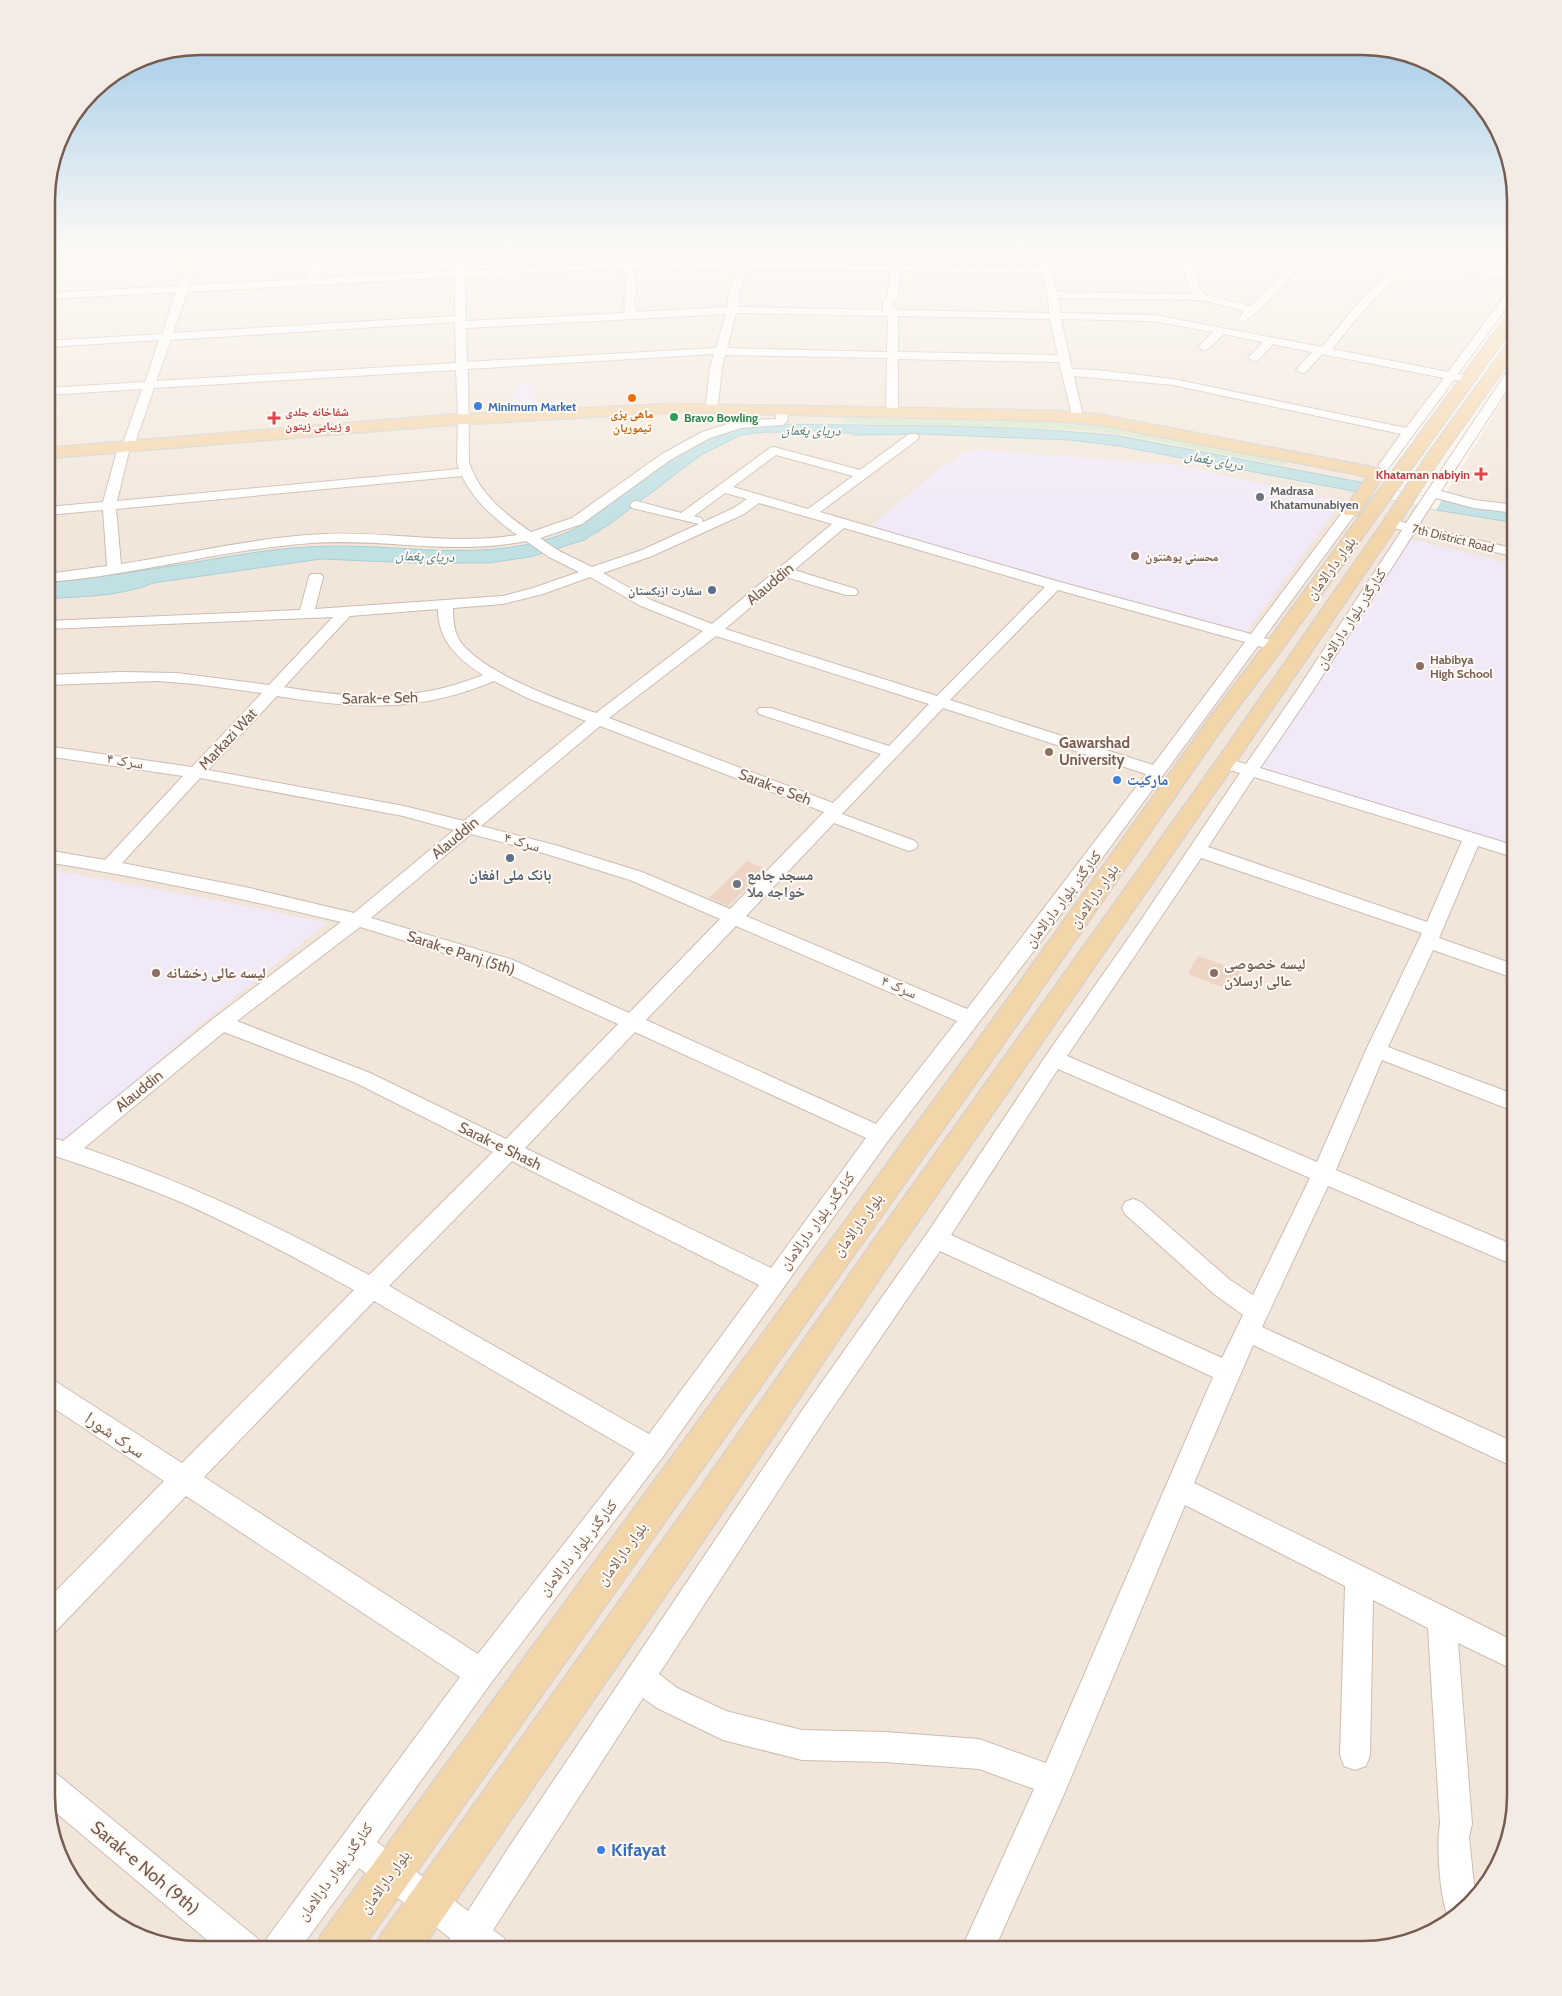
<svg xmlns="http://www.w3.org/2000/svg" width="1562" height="1996" viewBox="0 0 1562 1996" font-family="Cabin,'Noto Naskh Arabic',sans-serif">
<rect width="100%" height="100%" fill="#fbf4ec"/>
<!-- residential -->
<path fill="#f2e6da" d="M 1516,251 L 1516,288 L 1384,466 L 1378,465 L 1359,492 L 1436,510 L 1516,523 L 1516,1796 L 1495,1873 L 1447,1924 L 1411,1942 L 1362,1950 L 200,1950 L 123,1929 L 72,1881 L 52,1836 L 46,1796 L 47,252 Z
M 1516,378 L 1516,513 L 1442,500 Z"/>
<!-- commercial -->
<path fill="#fae7e1" d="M 1378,251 L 1516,251 L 1516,276 Z"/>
<!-- education -->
<path fill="#f1e8f8" d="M 535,383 L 534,404 L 512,405 L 513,387 L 518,386 L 519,384 Z
M 983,450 L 1178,465 L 1342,502 L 1243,636 L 869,528 L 946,463 L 950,463 L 965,451 Z
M 1407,538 L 1516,565 L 1516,845 L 1259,767 Z
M 46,869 L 246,906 L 327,923 L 202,1023 L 66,1141 L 46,1135 Z"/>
<!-- green -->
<path fill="#d8e8ca" d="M 845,414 L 1093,421 L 1291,457 L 1285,466 L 1120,434 L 1087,430 L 844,423 Z"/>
<!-- water -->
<path fill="#c1e0e4" stroke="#a8d0d5" d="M 771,424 C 887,426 1004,424 1119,436 L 1365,483 L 1458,504 L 1516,513 L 1516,523 L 1436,510 L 1358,492 L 1119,446 L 1070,440 L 919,434 L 854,435 L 853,433 L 765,432 L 741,435 L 701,455 L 610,524 L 584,540 L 530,557 L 488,563 L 415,563 L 321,559 L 153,583 C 120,597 82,596 47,599 L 47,583 C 90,578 134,572 178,565 C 222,558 265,549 309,547 C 400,541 488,568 575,529 L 674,454 L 699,441 L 737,428 Z"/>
<!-- pier -->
<path fill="#fbf4ec" d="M 1365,483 L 1442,500 L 1436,510 L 1358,492 Z"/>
<!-- building -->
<path fill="#eed4c5" d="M 747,861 L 766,869 L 728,906 L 709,898 Z
M 1198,956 L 1240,971 L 1230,990 L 1188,974 Z"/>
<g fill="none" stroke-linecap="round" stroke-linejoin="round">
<defs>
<path id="minor" d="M 191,251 L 201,251 L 189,285 L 308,279 L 313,251 L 323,251 L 319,278 L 454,271 L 454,251 L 464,251 L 465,271 L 646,261 L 740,263 L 742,251 L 750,251 L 750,263 L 890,265 L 891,251 L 901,251 L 900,265 L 1040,268 L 1035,251 L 1045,251 L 1057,292 L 1193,294 L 1190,290 L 1178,251 L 1188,251 L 1200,289 L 1206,295 L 1250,306 L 1305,251 L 1316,251 L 1257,312 L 1243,322 L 1238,319 L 1245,311 L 1202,300 L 1059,298 L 1060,313 L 1154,315 L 1322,347 L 1354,308 L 1400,259 L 1366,251 L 1389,251 L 1516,275 L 1516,281 L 1410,261 L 1362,312 L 1332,349 L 1448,372 L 1512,286 L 1516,285 L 1516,295 L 1458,374 L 1471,377 L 1473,379 L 1471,381 L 1454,380 L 1388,469 L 1384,470 L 1378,466 L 1401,434 L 1173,385 L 1074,376 L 1082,412 L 1080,415 L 1072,415 L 1059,362 L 898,359 L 898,407 L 892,411 L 886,407 L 887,358 L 725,355 L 722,368 L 718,404 L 712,408 L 706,404 L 710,368 L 714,354 L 468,369 L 469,462 C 479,494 504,513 531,532 L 572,518 L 662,454 L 702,432 L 740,420 L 776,419 L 778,406 L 786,406 L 788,420 L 783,425 L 741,428 L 710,438 L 670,460 L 582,524 L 540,538 L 559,551 L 592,567 L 642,550 L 699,524 L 632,508 L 630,505 L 632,502 L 637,501 L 681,513 L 770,448 L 774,447 L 860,470 L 909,434 L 917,434 L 919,437 L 917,440 L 820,512 L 1060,582 L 1251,634 L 1344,510 L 1349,509 L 1356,513 L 1264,638 L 1271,640 L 1274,643 L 1271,646 L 1266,648 L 1258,646 L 1039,944 L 888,1141 L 662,1458 L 491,1683 L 377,1842 L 468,1911 L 507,1850 L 805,1406 L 928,1232 L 1047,1054 L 1139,923 L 1240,773 L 1219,767 L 1217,763 L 1219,759 L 1225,758 L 1246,764 L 1296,692 L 1402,530 L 1394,528 L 1392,525 L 1399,521 L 1406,523 L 1510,367 L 1516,364 L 1516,376 L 1441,491 L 1474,500 L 1516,505 L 1516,513 L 1474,508 L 1436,498 L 1418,526 L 1516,549 L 1516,557 L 1414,533 L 1312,692 L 1260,768 L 1516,846 L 1516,858 L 1478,846 L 1439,938 L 1516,965 L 1516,979 L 1433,950 L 1388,1047 L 1516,1095 L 1516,1112 L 1382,1060 L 1336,1170 L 1516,1246 L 1516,1266 L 1328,1186 L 1262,1327 L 1516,1443 L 1516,1468 L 1253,1345 L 1194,1483 L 1516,1642 L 1516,1671 L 1458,1643 L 1472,1824 L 1469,1837 L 1475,1894 L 1450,1921 C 1440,1904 1436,1844 1440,1824 L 1428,1628 L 1373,1600 L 1370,1755 L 1366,1766 L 1355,1770 L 1344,1766 L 1340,1755 L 1345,1586 L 1185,1505 L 1065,1792 L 994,1950 L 961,1950 L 1034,1789 L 979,1769 L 885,1762 L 802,1760 L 723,1740 L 657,1708 L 643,1698 L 493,1930 L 504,1938 L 508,1950 L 446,1950 L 450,1938 L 359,1868 L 299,1950 L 263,1950 L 267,1938 L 460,1677 L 186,1496 L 56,1631 L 46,1635 L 46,1601 L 164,1481 L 46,1403 L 46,1378 L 55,1381 L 182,1463 L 354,1290 C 298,1259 241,1229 183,1203 C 138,1184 92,1168 46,1153 L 46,1136 L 63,1141 L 214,1018 L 341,922 C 244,899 146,878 46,862 L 46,850 L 105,860 L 183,776 L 46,756 L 46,746 L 192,767 L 262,693 L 195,684 L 158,681 L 46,685 L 46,675 L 121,672 L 177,673 L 269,685 L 333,617 L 47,629 L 47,621 L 300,610 L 309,577 L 311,574 L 321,574 L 323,577 L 315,609 L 503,596 L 533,588 L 579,572 L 549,557 L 526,541 C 454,556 384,538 312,543 C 222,549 135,576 47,582 L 47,574 L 107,566 L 103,510 L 47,515 L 47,507 L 103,502 L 118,447 L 123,443 L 142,389 L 47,395 L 47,388 L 145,382 L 159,340 L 47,347 L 47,341 L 162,334 L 176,292 L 47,299 L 47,293 L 179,286 ZM 646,267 L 738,269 L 730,289 L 727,307 L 636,312 L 634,302 L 637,289 L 633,268 ZM 623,268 L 627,289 L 624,302 L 625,313 L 466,321 L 465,277 ZM 748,269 L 890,271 L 888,296 L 883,300 L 883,310 L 738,307 L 740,289 ZM 900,271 L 1042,274 L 1048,295 L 1049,313 L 897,310 L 893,308 L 893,301 L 898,297 ZM 455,277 L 455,316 L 173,333 L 187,292 ZM 736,313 L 888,316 L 887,352 L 727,348 ZM 726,314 L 716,348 L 467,362 L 466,328 ZM 898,316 L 1050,319 L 1058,355 L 898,352 ZM 1061,319 L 1154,321 L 1213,332 L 1198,347 L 1204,350 L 1208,349 L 1224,334 L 1263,342 L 1248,358 L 1254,361 L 1258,360 L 1273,344 L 1312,352 L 1296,370 L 1302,373 L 1306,372 L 1322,354 L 1444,378 L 1406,428 L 1173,379 L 1097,370 L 1072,369 ZM 455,322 L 456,363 L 156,381 L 171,340 ZM 456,370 L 458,417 L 457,462 L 459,469 L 117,501 L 130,447 L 135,443 L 154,388 ZM 776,455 L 853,476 L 808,509 L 733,487 ZM 462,476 C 474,501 495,519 517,535 C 452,546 389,531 324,534 C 256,537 188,554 121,564 L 116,509 ZM 725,493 L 747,499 L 734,508 L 701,523 L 703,521 L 701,518 L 694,516 ZM 759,503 L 832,524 L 712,624 L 651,600 L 603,573 L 652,556 L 744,514 ZM 844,528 L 1045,587 L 937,696 L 725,629 L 786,577 L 846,595 L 856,595 L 858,592 L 856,589 L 794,570 ZM 590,577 L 641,606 L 703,631 L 596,713 C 557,699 490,676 463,645 C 454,635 453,621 453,608 L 503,604 L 543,594 ZM 1058,590 L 1245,642 L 1153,765 L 950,700 ZM 438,609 C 438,641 458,659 483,675 C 414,703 356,699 284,687 L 350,616 ZM 716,636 L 929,704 L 889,746 L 771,708 L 759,708 L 757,711 L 759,714 L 881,754 L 833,803 L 609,718 ZM 494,681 L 527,698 L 586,721 L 464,821 L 404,806 L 208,770 L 277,696 C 356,709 418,713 494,681 ZM 943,708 L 1146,774 L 967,1009 L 746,916 L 834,823 L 903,849 L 909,851 L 915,849 L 918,845 L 915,841 L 842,814 ZM 600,726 L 824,812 L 730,909 L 642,872 L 555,845 L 481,826 ZM 1254,777 L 1462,841 L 1427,922 L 1208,847 ZM 200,778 L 403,816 L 454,830 L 354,913 L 245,887 L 122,863 ZM 471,834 L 543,853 L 630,880 L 720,919 L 629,1013 L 513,960 L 371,918 ZM 1201,858 L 1422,933 L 1366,1050 L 1317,1162 L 1067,1056 ZM 736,926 L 957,1021 L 876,1124 L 646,1020 ZM 360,927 L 499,970 L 618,1024 L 506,1139 L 370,1073 L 237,1021 ZM 224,1032 L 356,1083 L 493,1152 L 369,1275 C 277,1226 184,1181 84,1148 ZM 635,1032 L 866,1138 L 771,1268 L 525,1148 ZM 1058,1069 L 1310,1178 L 1253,1295 L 1230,1280 L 1141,1202 L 1133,1199 L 1125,1202 L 1122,1208 L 1125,1214 L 1214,1294 L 1243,1315 L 1222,1358 L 951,1235 ZM 512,1161 L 759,1285 L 649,1434 L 389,1286 ZM 940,1251 L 1213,1377 L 1046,1763 L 979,1739 L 885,1732 L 802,1730 L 726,1711 L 677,1688 L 659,1674 L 823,1422 ZM 374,1301 L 635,1453 L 478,1654 L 204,1477 Z
M 46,1770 L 57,1774 L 257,1938 L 261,1950 L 219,1950 L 48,1806 Z"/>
<path id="major" d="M 1516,309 L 1516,323 L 1282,649 L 1223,727 L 997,1053 L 361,1950 L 315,1950 L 321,1935 L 979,1039 L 1209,719 L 1268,641 L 1511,310 Z
M 1516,338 L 1516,352 L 1438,462 L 1399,523 L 1235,763 L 903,1243 L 722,1513 L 421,1950 L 375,1950 L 381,1935 L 698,1491 L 883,1227 L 1218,759 L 1383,522 L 1425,458 L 1511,339 Z
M 674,404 L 1056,411 L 1101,415 L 1371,467 L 1377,469 L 1383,477 L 1357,515 L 1345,515 L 1343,511 L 1367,477 L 1366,476 L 1101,425 L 1056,421 L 674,412 L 447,425 L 47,458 L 47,448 L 447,415 Z"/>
</defs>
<!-- minor casing -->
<use href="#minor" stroke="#cdbcb2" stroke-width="2"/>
<!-- major casing -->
<use href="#major" stroke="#d8d1ce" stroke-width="3"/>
<!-- minor -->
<use href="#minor" fill="#fff" fill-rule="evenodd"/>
<!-- major -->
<use href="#major" fill="#f3d5aa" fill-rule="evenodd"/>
</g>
<!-- sky -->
<linearGradient id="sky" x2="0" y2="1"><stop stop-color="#98c6e6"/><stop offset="0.47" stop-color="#fdfaf6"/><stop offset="1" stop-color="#fdfaf6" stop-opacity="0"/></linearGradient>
<rect width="1562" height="531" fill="url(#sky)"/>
<!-- markers -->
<circle fill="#e8710a" stroke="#fef9f2" stroke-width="2" cx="632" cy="398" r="5"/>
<g fill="#3f7fe0" stroke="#fef9f2" stroke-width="2">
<circle cx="478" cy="406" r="5"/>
<circle cx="1117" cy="780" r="5"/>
<circle cx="601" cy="1850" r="5"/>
</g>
<circle fill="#2e9e5b" stroke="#fef9f2" stroke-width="2" cx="674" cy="417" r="5"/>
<g fill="#e0444e" stroke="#fef9f2" stroke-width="2">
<path d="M271.5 410.5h5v5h5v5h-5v5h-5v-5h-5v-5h5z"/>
<path d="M1478.5 466.5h5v5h5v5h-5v5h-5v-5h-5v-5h5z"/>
</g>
<g fill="#6b7280" stroke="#fef9f2" stroke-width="2">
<circle cx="1260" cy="497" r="5"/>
<circle cx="737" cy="884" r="5"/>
</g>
<g fill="#8d6e63" stroke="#fef9f2" stroke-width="2">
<circle cx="1135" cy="556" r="5"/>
<circle cx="1420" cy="666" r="5"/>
<circle cx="1049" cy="752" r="5"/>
<circle cx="156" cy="973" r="5"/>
<circle cx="1214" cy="973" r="5"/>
</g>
<g fill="#5c6f8a" stroke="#fef9f2" stroke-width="2">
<circle cx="712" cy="590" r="5"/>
<circle cx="510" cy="858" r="5"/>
</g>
<g text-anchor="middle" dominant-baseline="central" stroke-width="4" stroke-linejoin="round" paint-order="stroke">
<!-- far-shop labels -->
<g font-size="12" font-weight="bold" fill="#366cbe" stroke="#fef9f2" text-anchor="start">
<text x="488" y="406">Minimum Market</text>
</g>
<!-- far-health labels -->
<g font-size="12" font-weight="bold" fill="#be3a42" stroke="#fef9f2" text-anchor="start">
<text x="285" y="411">شفاخانه جلدی<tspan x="285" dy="14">و زیبایی زیتون</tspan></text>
<text x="1470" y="474" text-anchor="end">Khataman nabiyin</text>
</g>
<!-- far-food labels -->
<g font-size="12" font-weight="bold" fill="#c56008" stroke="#fef9f2">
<text x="632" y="413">ماهی پزی<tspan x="632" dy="14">تیموریان</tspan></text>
</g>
<!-- far-leisure labels -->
<g font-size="12" font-weight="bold" fill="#27864d" stroke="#fef9f2" text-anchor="start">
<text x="684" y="417">Bravo Bowling</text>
</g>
<!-- far-worship labels -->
<g font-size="12" font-weight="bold" fill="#5b616d" stroke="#fef9f2" text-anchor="start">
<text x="1270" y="490">Madrasa<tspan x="1270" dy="14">Khatamunabiyen</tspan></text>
</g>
<!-- far-street labels -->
<g font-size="12" fill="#755b50" stroke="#fef9f2">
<text transform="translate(1453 538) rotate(14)">7th District Road</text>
</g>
<!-- far-education labels -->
<g font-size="12" font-weight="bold" fill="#785e54" stroke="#fef9f2" text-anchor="start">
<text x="1145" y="556">محسني پوهنتون</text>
<text x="1430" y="659">Habibya<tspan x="1430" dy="14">High School</tspan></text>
</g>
<!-- far-service labels -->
<g font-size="12" font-weight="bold" fill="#4e5e75" stroke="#fef9f2" text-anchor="end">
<text x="702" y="590">سفارت ازبکستان</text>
</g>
<!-- far-water labels -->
<g font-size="14" font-style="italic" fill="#48787f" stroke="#fef9f2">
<text transform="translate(811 430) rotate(1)">دریای پغمان</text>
<text transform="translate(1214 460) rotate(11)">دریای پغمان</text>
<text transform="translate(425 556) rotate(2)">دریای پغمان</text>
</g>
<!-- street labels -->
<g font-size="15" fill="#755b50" stroke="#fef9f2">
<text transform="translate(1331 568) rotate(-54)">بلوار دارالامان</text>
<text transform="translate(770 584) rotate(-40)">Alauddin</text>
<text transform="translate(1351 619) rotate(-57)">کنارگذر بلوار دارالامان</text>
<text transform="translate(380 698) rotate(-1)">Sarak-e Seh</text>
<text transform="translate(228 739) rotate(-47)">Markazi Wat</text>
<text transform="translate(125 761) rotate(9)">سرک ۴</text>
<text transform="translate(775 787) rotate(21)">Sarak-e Seh</text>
<text transform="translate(455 838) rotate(-40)">Alauddin</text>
<text transform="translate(522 842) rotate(16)">سرک ۴</text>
<text transform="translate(1094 896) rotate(-55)">بلوار دارالامان</text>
<text transform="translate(1063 899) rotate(-53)">کنارگذر بلوار دارالامان</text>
<text transform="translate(461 953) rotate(18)">Sarak-e Panj (5th)</text>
<text transform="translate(899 987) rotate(23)">سرک ۴</text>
<text transform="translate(139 1091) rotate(-39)">Alauddin</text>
<text transform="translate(500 1146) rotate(26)">Sarak-e Shash</text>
<text transform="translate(817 1221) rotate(-54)">کنارگذر بلوار دارالامان</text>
<text transform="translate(858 1225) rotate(-54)">بلوار دارالامان</text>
<text transform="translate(578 1548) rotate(-52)">کنارگذر بلوار دارالامان</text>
<text transform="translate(622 1554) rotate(-54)">بلوار دارالامان</text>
<text transform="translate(335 1872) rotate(-54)">کنارگذر بلوار دارالامان</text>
<text transform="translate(385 1882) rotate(-54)">بلوار دارالامان</text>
</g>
<!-- education labels -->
<g font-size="15" font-weight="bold" fill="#785e54" stroke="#fef9f2" text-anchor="start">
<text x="1059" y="743">Gawarshad<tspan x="1059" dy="17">University</tspan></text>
<text x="1224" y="964">لیسه خصوصی<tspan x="1224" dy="17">عالی ارسلان</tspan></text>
<text x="166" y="973">لیسه عالی رخشانه</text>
</g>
<!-- shop labels -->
<g font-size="15" font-weight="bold" fill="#366cbe" stroke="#fef9f2" text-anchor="start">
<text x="1127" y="780">مارکیت</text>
</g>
<!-- service labels -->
<g font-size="15" font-weight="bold" fill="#4e5e75" stroke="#fef9f2">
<text x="510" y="875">بانک ملی افغان</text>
</g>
<!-- worship labels -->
<g font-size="15" font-weight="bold" fill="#5b616d" stroke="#fef9f2" text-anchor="start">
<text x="747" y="875">مسجد جامع<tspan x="747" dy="17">خواجه ملا</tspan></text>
</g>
<!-- near-street labels -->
<g font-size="18" fill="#755b50" stroke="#fef9f2">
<text transform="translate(115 1435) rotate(34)">سرک شورا</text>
<text transform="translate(145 1868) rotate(40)">Sarak-e Noh (9th)</text>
</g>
<!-- near-shop labels -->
<g font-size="18" font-weight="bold" fill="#366cbe" stroke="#fef9f2" text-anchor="start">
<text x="611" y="1850">Kifayat</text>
</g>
</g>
<!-- crop -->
<path d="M0 0H1562V1996H0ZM200 55H1362A145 145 0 0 1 1507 200V1796A145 145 0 0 1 1362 1941H200A145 145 0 0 1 55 1796V200A145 145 0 0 1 200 55Z" fill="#f3ece5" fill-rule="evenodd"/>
<path fill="none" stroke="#755b50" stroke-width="2.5" d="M200 55H1362A145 145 0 0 1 1507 200V1796A145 145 0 0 1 1362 1941H200A145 145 0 0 1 55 1796V200A145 145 0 0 1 200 55Z"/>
</svg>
